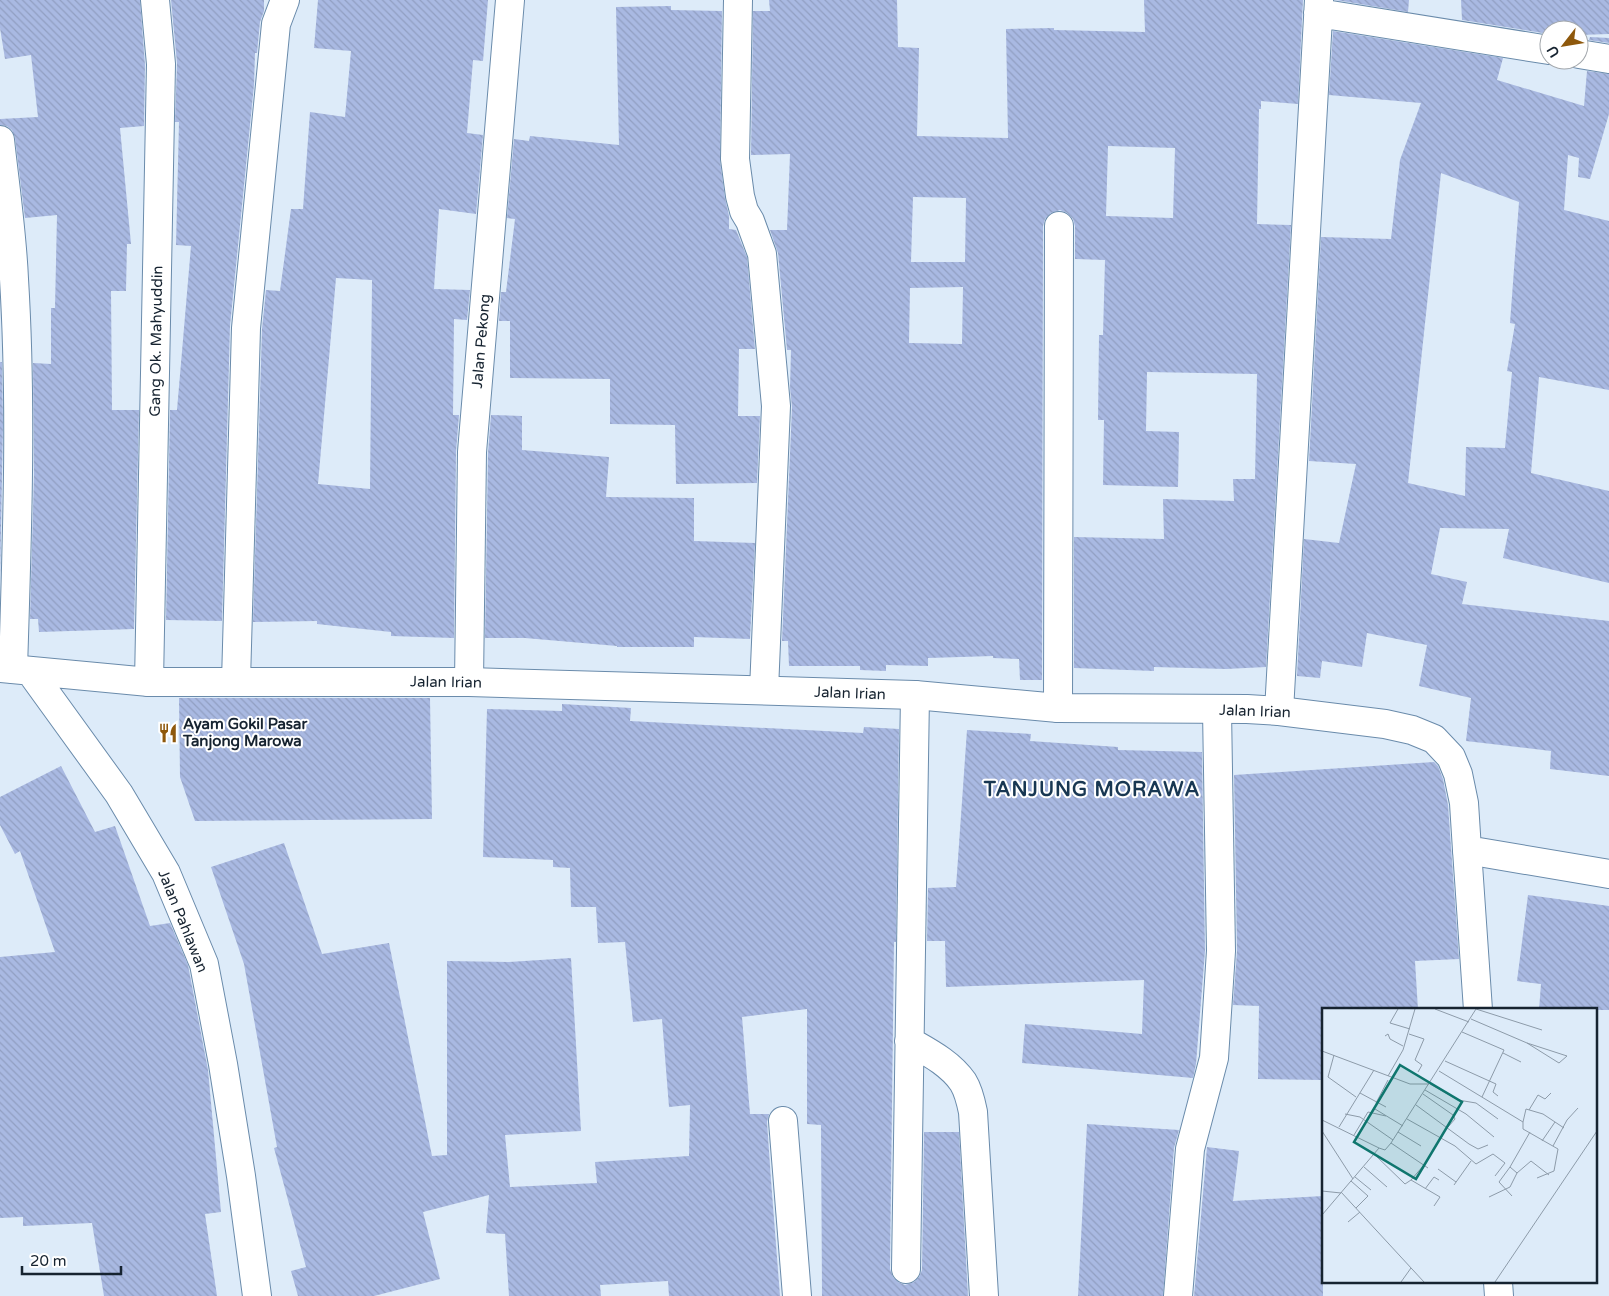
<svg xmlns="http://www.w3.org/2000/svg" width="1609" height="1296" viewBox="0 0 1609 1296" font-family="'Varela Round',sans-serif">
<defs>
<pattern id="building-back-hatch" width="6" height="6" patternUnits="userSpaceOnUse" patternTransform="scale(1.25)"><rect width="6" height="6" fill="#a9b9e2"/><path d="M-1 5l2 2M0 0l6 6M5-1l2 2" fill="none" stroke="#919fc2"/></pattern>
</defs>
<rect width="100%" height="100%" fill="#ddebf9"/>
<!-- building -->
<path fill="url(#building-back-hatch)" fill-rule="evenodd" d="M 0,0 L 140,0 L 145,65 L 144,126 L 120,128 L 131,244 L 127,244 L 126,291 L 111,291 L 112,410 L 139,410 L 134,629 L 39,632 L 38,619 L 30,619 L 34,474 L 33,363 L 51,364 L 51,308 L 55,308 L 57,215 L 25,218 L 15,138 L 12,130 L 7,126 L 0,125 L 0,119 L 38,117 L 31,55 L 5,59 L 0,28 Z
M 171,0 L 264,0 L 264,11 L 260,22 L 257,53 L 255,53 L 254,85 L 230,326 L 222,621 L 166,620 L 170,410 L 177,410 L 191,246 L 176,245 L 179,122 L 175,122 L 177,63 Z
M 318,0 L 488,0 L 483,61 L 473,60 L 467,133 L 483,135 L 476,214 L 439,209 L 434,289 L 470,290 L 467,320 L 454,319 L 453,415 L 459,415 L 456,452 L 454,638 L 391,636 L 391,632 L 317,624 L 317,621 L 253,622 L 262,329 L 266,290 L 280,291 L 291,209 L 303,209 L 310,112 L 345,117 L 351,51 L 314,48 ZM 336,278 L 372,280 L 370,489 L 318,484 Z
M 769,0 L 897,0 L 898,47 L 919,48 L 917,136 L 1008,138 L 1006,29 L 1054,28 L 1054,30 L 1145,32 L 1144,0 L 1303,0 L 1298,104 L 1261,101 L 1261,109 L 1259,109 L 1257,224 L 1291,225 L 1266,667 L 1226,669 L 1154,667 L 1154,671 L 1074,668 L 1074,537 L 1164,539 L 1163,499 L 1234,501 L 1233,479 L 1255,479 L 1257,374 L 1147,372 L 1146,431 L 1179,432 L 1178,487 L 1103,485 L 1104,420 L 1098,420 L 1099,335 L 1103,335 L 1105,260 L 1075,259 L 1075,226 L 1073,219 L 1067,213 L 1060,210 L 1051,213 L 1045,219 L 1043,226 L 1042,680 L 1020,680 L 1019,659 L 993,658 L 993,656 L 928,658 L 928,666 L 886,665 L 886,671 L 860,670 L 860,666 L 789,666 L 788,641 L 782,641 L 792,407 L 790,388 L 791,350 L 787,350 L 778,253 L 770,230 L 787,230 L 790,154 L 751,155 L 753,11 L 770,11 ZM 1108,146 L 1175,148 L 1173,218 L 1106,216 ZM 913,197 L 966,198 L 965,262 L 911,262 ZM 963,287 L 962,344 L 909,343 L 910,288 Z
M 1336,0 L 1409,0 L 1408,12 Z
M 1461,0 L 1609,0 L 1609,34 L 1579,35 L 1579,30 L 1549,30 L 1549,34 L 1462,20 Z
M 671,6 L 671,10 L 722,11 L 720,161 L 725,198 L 729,216 L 729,229 L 736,230 L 747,257 L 755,349 L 739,349 L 738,416 L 760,416 L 757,483 L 676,484 L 675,425 L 610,424 L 610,379 L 510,378 L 510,321 L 499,321 L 501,292 L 506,292 L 515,219 L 507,218 L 514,139 L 529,141 L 530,136 L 619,145 L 616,7 Z
M 1333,31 L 1503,58 L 1497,80 L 1584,106 L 1587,71 L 1609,74 L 1609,114 L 1590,179 L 1578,177 L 1579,158 L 1568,155 L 1564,210 L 1609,221 L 1609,390 L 1539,377 L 1531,473 L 1609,491 L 1609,583 L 1503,558 L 1509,529 L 1440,528 L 1431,574 L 1467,582 L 1462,604 L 1609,621 L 1609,776 L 1550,769 L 1551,751 L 1466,741 L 1471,698 L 1419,686 L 1427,645 L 1367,633 L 1362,667 L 1322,661 L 1320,678 L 1297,676 L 1304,539 L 1339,543 L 1356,464 L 1309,461 L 1321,237 L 1391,239 L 1400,160 L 1421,103 L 1329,95 ZM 1441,173 L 1519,202 L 1510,323 L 1515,324 L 1507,371 L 1512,372 L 1505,448 L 1466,447 L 1465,496 L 1408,483 Z
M 1590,37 L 1609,38 L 1609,43 L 1589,40 Z
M 0,362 L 2,362 L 3,425 L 0,583 Z
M 491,415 L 522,416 L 522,450 L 609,457 L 606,497 L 694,498 L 694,541 L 755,543 L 750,639 L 694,637 L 694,647 L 617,647 L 617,646 L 525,638 L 485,638 L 488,453 Z
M 179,698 L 430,698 L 432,819 L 195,821 L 180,777 Z
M 562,704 L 631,708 L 630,721 L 863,733 L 864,727 L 899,729 L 896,942 L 894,942 L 890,1269 L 893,1277 L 898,1282 L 905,1285 L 914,1282 L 919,1277 L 922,1270 L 924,1132 L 959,1132 L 968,1296 L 822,1296 L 821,1125 L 807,1124 L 807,1009 L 742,1017 L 750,1114 L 769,1114 L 767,1122 L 771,1180 L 780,1296 L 669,1296 L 668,1281 L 600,1285 L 601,1296 L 509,1296 L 505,1234 L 486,1233 L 489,1195 L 423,1212 L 440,1279 L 374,1296 L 298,1296 L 291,1271 L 306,1267 L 274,1148 L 277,1147 L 244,964 L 211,867 L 284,843 L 322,954 L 389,943 L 432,1156 L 447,1155 L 447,961 L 509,962 L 571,958 L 581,1131 L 505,1135 L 510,1187 L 597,1183 L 595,1162 L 689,1156 L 690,1105 L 669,1107 L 662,1019 L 633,1022 L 625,942 L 598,943 L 596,907 L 571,907 L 570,868 L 553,867 L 553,860 L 483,857 L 487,709 L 562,711 Z
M 967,730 L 1031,734 L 1030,741 L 1118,747 L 1118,750 L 1202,752 L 1205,951 L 1196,1064 L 1193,1078 L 1022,1063 L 1025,1024 L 1142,1034 L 1144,980 L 946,987 L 945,941 L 927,941 L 928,888 L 956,887 Z
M 1434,762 L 1438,766 L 1443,779 L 1448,805 L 1459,959 L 1415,961 L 1418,1010 L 1323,1010 L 1323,1080 L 1258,1079 L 1259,1006 L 1233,1005 L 1237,951 L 1234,775 Z
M 61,766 L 95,832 L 115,826 L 150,926 L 170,923 L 188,965 L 208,1070 L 221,1212 L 205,1214 L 217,1296 L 104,1296 L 92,1223 L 23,1226 L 23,1217 L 0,1218 L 0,957 L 55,952 L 20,851 L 15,854 L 0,825 L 0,797 Z
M 1528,895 L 1609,906 L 1609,1010 L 1539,1010 L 1541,984 L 1517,981 Z
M 1087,1124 L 1179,1130 L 1174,1148 L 1163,1296 L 1078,1296 Z
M 1207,1147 L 1239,1151 L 1233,1201 L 1323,1196 L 1323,1296 L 1194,1296 Z"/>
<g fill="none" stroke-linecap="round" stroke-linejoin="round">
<defs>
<path id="street" d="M 738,0 L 735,159 L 740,196 L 744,211 L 750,221 L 762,254 L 776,406 L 764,690
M 1318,13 L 1549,50
M 1579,54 L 1609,59
M 0,140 C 5,186 12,232 14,279 C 22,409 17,539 13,669
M 236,681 L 246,328 L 276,24 L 285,0
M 149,682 L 161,64 L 155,0
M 469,682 L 472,452 L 510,0
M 1058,708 L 1059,226
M 1279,711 L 1319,0
M 1467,850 L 1478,1010
M 909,1041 C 928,1052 950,1063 963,1082 C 968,1090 971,1102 973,1112 L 984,1296
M 783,1121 L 797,1296
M 906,1269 L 915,695
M 1498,1282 L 1499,1296
M 1178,1296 L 1190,1149 L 1214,1058 L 1221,951 L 1217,710"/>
<path id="secondary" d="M 0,668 L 149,682 L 469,682 L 915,695 L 1058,708 L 1247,709 L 1279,711 L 1385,724 L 1412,730 L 1434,739 L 1451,757 L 1458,774 L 1464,803 L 1467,850 L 1609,874
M 30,671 L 119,794 L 166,873 L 204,964 L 223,1064 L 241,1176 L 257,1296"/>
</defs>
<!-- street casing -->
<use href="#street" stroke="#6a8bab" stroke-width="30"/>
<!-- secondary casing -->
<use href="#secondary" stroke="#6a8bab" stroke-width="30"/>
<!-- street -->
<use href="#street" stroke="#fff" stroke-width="28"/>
<!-- secondary -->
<use href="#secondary" stroke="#fff" stroke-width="28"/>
</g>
<!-- icons -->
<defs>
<symbol id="restaurant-bare" viewBox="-9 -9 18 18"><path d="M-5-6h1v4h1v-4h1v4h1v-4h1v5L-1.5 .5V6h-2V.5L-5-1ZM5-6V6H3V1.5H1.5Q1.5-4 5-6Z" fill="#8e580c" stroke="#fff" stroke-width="2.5" paint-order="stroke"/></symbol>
</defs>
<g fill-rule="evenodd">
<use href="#restaurant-bare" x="154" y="719" width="28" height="28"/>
</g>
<g text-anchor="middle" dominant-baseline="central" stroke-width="4" stroke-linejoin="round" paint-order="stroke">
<!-- street labels -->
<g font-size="15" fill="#162330" stroke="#fff">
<text transform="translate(156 341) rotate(-89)">Gang Ok. Mahyuddin</text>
<text transform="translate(481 341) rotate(-85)">Jalan Pekong</text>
<text transform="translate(446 682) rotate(1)">Jalan Irian</text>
<text transform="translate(850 693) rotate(2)">Jalan Irian</text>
<text transform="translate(1255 711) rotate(2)">Jalan Irian</text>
<text transform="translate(183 921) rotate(68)">Jalan Pahlawan</text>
</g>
<!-- poi labels -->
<g font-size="15" font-weight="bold" fill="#162330" stroke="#fff" text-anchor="start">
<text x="183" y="724">Ayam Gokil Pasar<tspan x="183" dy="17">Tanjong Marowa</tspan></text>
</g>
<!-- district labels -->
<g font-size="20" font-weight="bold" letter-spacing="1" fill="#183752" stroke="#fff">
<text x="1092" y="790">TANJUNG MORAWA</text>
</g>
</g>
<!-- overview -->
<g transform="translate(1322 1008)">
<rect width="275" height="275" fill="#ddebf9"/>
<path fill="none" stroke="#8d9ba9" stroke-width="1" d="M 76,1 L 68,15 L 88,21M 113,1 L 147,14M 154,1 L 220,22M 149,11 L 205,35 L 237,55 L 245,48 L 205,35M 140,24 L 182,42 L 160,89M 87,26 L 102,31 L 93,52 L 100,57 L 96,64M 63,28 L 66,26 L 68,31 L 81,38M 0,43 L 88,76 L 107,76M 181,45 L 199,54M 12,47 L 6,69 L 34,89M 123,53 L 174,76 L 171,84 L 176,88M 117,63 L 201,114 L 201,121 L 236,141 L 232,163 L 215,170M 66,68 L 81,42 L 93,1M 108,76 L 136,92 L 154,95 L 176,111M 103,82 L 144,106 L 172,129M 38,85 L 64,99M 101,86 L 131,107 L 133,111 L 126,119M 54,95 L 66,72M 94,97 L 147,136 L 156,141 L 166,137M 53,101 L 81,118M 207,102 L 216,87 L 223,91 L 229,85M 23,106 L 38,109 L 71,132M 85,111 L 133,138 L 154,156 L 171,146 L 183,155 L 173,168M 0,112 L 57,140M 201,114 L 204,101 L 221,106 L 242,120M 17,119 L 52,62M 0,123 L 31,171M 76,124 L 99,138M 208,124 L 188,159 L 195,165 L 209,153 L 227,167M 32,127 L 46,104 L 64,108M 220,133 L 233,114M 69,135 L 106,160M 231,138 L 245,112 L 256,100M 52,146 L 83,176 L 89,172M 102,157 L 89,172 L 118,189 L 112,198M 42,159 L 65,179M 188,159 L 177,174 L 190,188M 116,161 L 134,174M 33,169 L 49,182M 29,173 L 46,188 L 34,200M 132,177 L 149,153M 103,181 L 112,169 L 117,172M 0,183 L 19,185M 19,184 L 102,274M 167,189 L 188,179 L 195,165M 0,207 L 57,140 L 63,142 L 69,135 L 154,1M 26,214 L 38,204M 79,274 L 89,260M 173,274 L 275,123"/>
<path fill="#0f766e" fill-opacity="0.15" stroke="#0f766e" stroke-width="2.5" d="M 78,57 L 140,94 L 94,171 L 32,134 Z"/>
<rect width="275" height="275" fill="none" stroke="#162330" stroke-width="2.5"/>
</g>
<!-- north arrow -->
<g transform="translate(1564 45) rotate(239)"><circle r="24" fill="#ffffff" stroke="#a2a7ac"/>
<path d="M0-4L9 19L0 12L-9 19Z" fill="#8e580c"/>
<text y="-8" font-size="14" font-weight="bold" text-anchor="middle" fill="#162330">U</text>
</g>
<!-- scale -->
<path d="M22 1266v8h99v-8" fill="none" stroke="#162330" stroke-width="2.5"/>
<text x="30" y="1266" font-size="15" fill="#162330" stroke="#ffffff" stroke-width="4" paint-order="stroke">20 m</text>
</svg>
